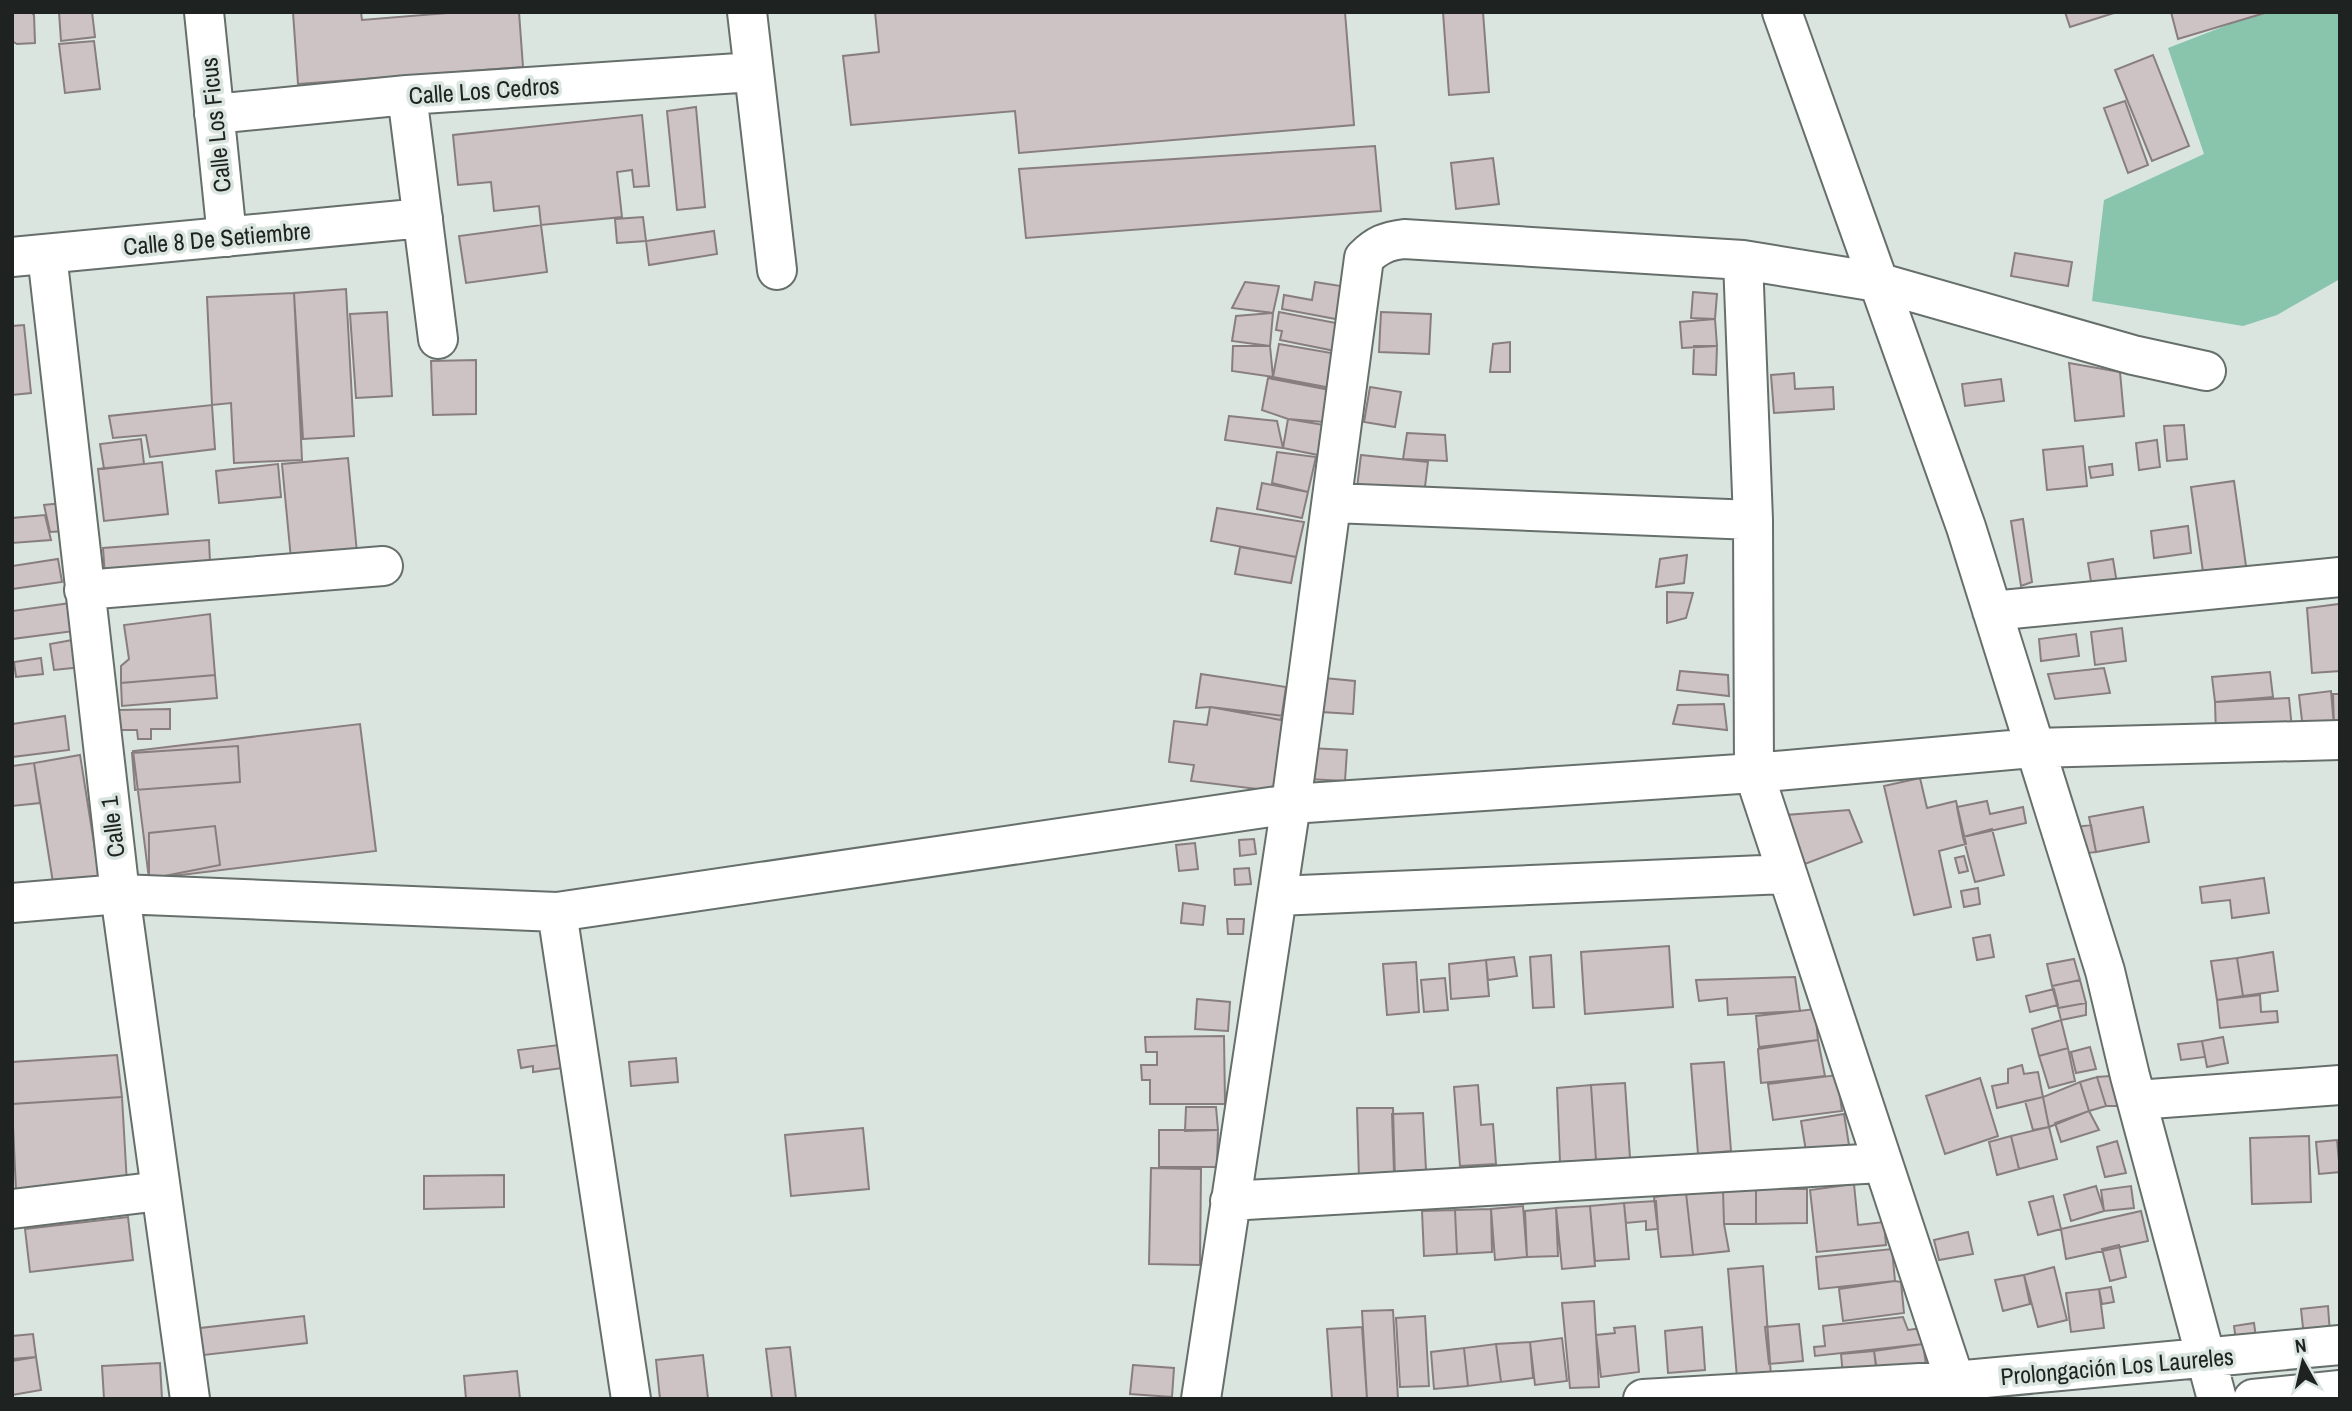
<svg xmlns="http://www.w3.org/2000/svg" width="2352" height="1411" viewBox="0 0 2352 1411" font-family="'Archivo Narrow',sans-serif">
<rect width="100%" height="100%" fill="#dae5e0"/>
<!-- green -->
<path fill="#89c4ac" d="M 2261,12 L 2340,12 L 2340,279 L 2277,315 L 2243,326 L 2092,301 L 2104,200 L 2204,154 L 2168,48 Z"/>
<!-- building -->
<path fill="#cec3c4" stroke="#887e7f" stroke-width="2" d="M 12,12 L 31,12 L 34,15 L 35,43 L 17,44 L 12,41 Z
M 59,12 L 92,12 L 95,37 L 61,41 Z
M 293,12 L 361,12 L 362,20 L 460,12 L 519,12 L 523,67 L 298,84 Z
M 875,12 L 1345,12 L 1354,125 L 1019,153 L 1015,111 L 851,125 L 843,56 L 879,52 Z
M 1443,12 L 1483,12 L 1489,92 L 1449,95 Z
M 2065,12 L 2117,12 L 2070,27 Z
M 2171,12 L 2268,12 L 2178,39 Z
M 94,41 L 100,89 L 65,93 L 59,44 Z
M 2153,55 L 2189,146 L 2152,161 L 2115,70 Z
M 2125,101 L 2148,165 L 2128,173 L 2104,108 Z
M 696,107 L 705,207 L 677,210 L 667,111 Z
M 642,115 L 649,186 L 634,187 L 632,170 L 617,172 L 622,217 L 541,225 L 539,206 L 494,211 L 491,182 L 458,185 L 453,135 Z
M 1375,146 L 1381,211 L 1026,238 L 1019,169 Z
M 1493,158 L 1499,204 L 1456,209 L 1451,163 Z
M 643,217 L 646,241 L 617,243 L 615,219 Z
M 541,225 L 547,272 L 466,283 L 459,236 Z
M 714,231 L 717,254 L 649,265 L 646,241 Z
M 2015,253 L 2072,262 L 2068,286 L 2011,276 Z
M 1245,282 L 1279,286 L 1273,313 L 1232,308 Z
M 1315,282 L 1347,287 L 1341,320 L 1282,309 L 1284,295 L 1312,300 Z
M 346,289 L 354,436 L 303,439 L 294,293 Z
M 1693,292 L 1717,294 L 1715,319 L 1691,318 Z
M 294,293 L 302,460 L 234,463 L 231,403 L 212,405 L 207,297 Z
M 387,312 L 392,396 L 356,398 L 350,314 Z
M 1279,312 L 1346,325 L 1340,352 L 1280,340 L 1282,331 L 1276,330 Z
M 1381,312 L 1431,314 L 1429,354 L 1379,352 Z
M 1273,313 L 1270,346 L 1232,341 L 1236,316 Z
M 1715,319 L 1717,346 L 1682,348 L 1680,322 Z
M 24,325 L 31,393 L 12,395 L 12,326 Z
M 1510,342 L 1510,372 L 1490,372 L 1493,344 Z
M 1279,344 L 1337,354 L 1331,388 L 1273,377 Z
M 1233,346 L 1270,346 L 1273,377 L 1232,371 Z
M 1694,346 L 1717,346 L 1716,375 L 1693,374 Z
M 476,360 L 476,414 L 433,415 L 431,361 Z
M 2069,363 L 2120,372 L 2124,416 L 2075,421 Z
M 1794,373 L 1795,389 L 1833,387 L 1834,409 L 1774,413 L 1771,375 Z
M 1268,378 L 1330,390 L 1324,422 L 1288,419 L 1262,410 Z
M 2001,379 L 2004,401 L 1965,406 L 1962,384 Z
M 1370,387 L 1401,392 L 1395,427 L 1364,422 Z
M 212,405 L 215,449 L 150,457 L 146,435 L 113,438 L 109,416 Z
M 1229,416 L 1277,421 L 1283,448 L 1225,440 Z
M 1288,419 L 1324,425 L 1318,455 L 1283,448 Z
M 2184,425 L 2187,459 L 2167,461 L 2164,426 Z
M 1407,433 L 1445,435 L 1447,461 L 1403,459 Z
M 141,439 L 144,464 L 104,469 L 100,444 Z
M 2157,440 L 2160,467 L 2139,470 L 2136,443 Z
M 2083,446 L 2087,486 L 2047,490 L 2043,450 Z
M 1277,452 L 1316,457 L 1308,492 L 1272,483 Z
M 1361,455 L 1428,462 L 1424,495 L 1357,488 Z
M 348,458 L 357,553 L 291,559 L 282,464 Z
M 162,462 L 168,514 L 104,521 L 98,469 Z
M 278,464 L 281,497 L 219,503 L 216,471 Z
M 2112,464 L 2113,475 L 2091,478 L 2089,467 Z
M 2234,481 L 2247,573 L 2204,579 L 2191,487 Z
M 1262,483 L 1308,492 L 1302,518 L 1257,509 Z
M 63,503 L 66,531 L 50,532 L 44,505 Z
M 1217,508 L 1304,522 L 1296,557 L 1211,541 Z
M 45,515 L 51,540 L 12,543 L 12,518 Z
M 2023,519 L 2032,582 L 2021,586 L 2011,521 Z
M 2188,526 L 2191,553 L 2154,558 L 2151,531 Z
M 209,540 L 210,562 L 105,576 L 103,548 Z
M 1240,547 L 1296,557 L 1291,583 L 1235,574 Z
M 1687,555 L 1684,583 L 1656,587 L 1660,559 Z
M 58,559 L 62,582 L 12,589 L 12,566 Z
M 2113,559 L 2118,590 L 2093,594 L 2088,563 Z
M 1667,592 L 1693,593 L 1686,618 L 1667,623 Z
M 78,602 L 82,630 L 12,639 L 12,611 Z
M 2339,604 L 2340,671 L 2312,673 L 2307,608 Z
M 210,614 L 215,675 L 121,683 L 121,666 L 129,659 L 124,625 Z
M 2122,628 L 2126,661 L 2095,665 L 2091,632 Z
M 2076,634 L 2079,656 L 2041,661 L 2039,639 Z
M 78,639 L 82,667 L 54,670 L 50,644 Z
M 41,658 L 43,674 L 16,677 L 14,662 Z
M 2104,668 L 2110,693 L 2055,699 L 2048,674 Z
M 1680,671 L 1728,675 L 1729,696 L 1677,690 Z
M 2270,672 L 2273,697 L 2215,702 L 2212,677 Z
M 1201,674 L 1286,687 L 1281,720 L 1210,707 L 1196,708 Z
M 215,675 L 217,698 L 122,706 L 121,683 Z
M 1324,678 L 1355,681 L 1353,714 L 1321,712 Z
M 2331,691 L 2334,726 L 2303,729 L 2299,695 Z
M 2333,694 L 2340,694 L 2340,725 L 2334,726 Z
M 2289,698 L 2292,729 L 2216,735 L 2215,702 Z
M 1724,704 L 1727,730 L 1673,724 L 1678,705 Z
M 1210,707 L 1284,716 L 1275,791 L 1191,781 L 1194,765 L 1169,762 L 1174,721 L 1207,725 Z
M 170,709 L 170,729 L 151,729 L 151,739 L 138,739 L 137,730 L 118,730 L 118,710 Z
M 65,716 L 69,750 L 12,757 L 12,724 Z
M 360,724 L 376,851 L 149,879 L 133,751 Z
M 238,746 L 240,782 L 135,790 L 132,753 Z
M 1310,748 L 1347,750 L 1345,781 L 1308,779 Z
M 80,755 L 100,881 L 54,889 L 34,763 Z
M 34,763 L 40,803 L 12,806 L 12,766 Z
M 1920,778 L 1927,808 L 1956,801 L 1966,844 L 1939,851 L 1951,907 L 1914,915 L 1884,786 Z
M 1987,801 L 1990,814 L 2023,807 L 2026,823 L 1963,837 L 1957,807 Z
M 2143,807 L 2149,842 L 2096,852 L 2089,817 Z
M 1849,810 L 1862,842 L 1805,864 L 1786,815 Z
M 2091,825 L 2096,852 L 2080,854 L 2075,827 Z
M 215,826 L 220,865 L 149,879 L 149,833 Z
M 1992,829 L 2004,875 L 1975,882 L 1963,837 Z
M 1254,839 L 1256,854 L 1240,856 L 1239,840 Z
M 1195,843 L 1198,869 L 1179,871 L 1176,845 Z
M 1964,856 L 1968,871 L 1959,873 L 1955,858 Z
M 1249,868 L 1251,884 L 1235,885 L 1234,869 Z
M 2264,878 L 2269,913 L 2232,918 L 2230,900 L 2202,903 L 2200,887 Z
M 1978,888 L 1980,904 L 1964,907 L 1961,891 Z
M 1183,903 L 1205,906 L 1203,925 L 1181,923 Z
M 1227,919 L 1244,919 L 1243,934 L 1228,934 Z
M 1990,935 L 1994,957 L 1977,960 L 1973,938 Z
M 1669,946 L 1673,1007 L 1585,1014 L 1581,952 Z
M 2273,952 L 2278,991 L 2243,996 L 2237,958 Z
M 1551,955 L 1554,1007 L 1533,1008 L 1530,957 Z
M 1514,957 L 1517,976 L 1488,980 L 1486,960 Z
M 2237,958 L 2243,996 L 2217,1000 L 2211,961 Z
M 2074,959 L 2080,980 L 2052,986 L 2047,964 Z
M 1486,960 L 1489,996 L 1451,999 L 1449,964 Z
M 1416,962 L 1419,1012 L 1387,1015 L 1383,964 Z
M 1795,977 L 1800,1011 L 1728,1015 L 1727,998 L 1699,1001 L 1696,980 Z
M 1445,978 L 1448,1010 L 1424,1012 L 1421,980 Z
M 2080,980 L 2086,1003 L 2058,1008 L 2052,986 Z
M 2054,989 L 2058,1005 L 2030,1012 L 2026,996 Z
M 2260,995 L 2261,1012 L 2277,1011 L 2278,1022 L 2220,1028 L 2217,1000 Z
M 1197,999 L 1230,1002 L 1228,1031 L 1195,1029 Z
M 2086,1003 L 2086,1015 L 2061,1020 L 2058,1008 Z
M 1815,1009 L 1818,1040 L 1759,1047 L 1756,1016 Z
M 2061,1020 L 2068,1048 L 2039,1056 L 2032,1029 Z
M 1224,1036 L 1225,1104 L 1150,1104 L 1150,1080 L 1142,1080 L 1141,1065 L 1157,1065 L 1157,1052 L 1146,1052 L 1145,1037 Z
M 2223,1037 L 2228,1063 L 2207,1067 L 2202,1041 Z
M 1818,1040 L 1825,1076 L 1761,1083 L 1758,1049 Z
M 2202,1041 L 2205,1057 L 2181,1060 L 2178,1044 Z
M 567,1044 L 570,1067 L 533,1072 L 533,1066 L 521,1068 L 518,1050 Z
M 2090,1047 L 2096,1069 L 2076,1073 L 2071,1052 Z
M 2068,1048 L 2075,1081 L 2049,1088 L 2039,1056 Z
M 117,1055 L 122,1097 L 12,1104 L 12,1062 Z
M 676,1058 L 678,1082 L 631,1086 L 629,1062 Z
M 1724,1062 L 1731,1151 L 1698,1154 L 1691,1064 Z
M 2022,1065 L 2024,1074 L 2038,1072 L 2043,1097 L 1997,1108 L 1992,1086 L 2008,1083 L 2008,1069 Z
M 1837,1075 L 1842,1111 L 1773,1120 L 1768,1084 Z
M 2110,1076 L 2119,1106 L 2106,1106 L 2097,1077 Z
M 2097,1077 L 2106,1106 L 2089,1111 L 2080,1082 Z
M 1980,1078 L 1998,1136 L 1945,1154 L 1926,1096 Z
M 2080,1082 L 2089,1111 L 2049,1127 L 2043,1097 Z
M 1625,1083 L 1630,1158 L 1596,1160 L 1591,1085 Z
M 1478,1085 L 1481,1125 L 1493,1124 L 1496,1164 L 1460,1166 L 1454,1087 Z
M 1591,1085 L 1596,1160 L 1560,1162 L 1557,1088 Z
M 122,1097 L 127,1184 L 16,1191 L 12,1104 Z
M 2043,1097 L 2049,1127 L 2033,1130 L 2025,1101 Z
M 1186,1107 L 1216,1107 L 1218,1130 L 1185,1131 Z
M 1357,1108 L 1393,1108 L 1395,1179 L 1359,1179 Z
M 2089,1111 L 2099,1130 L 2061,1142 L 2055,1123 Z
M 1423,1113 L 1426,1170 L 1394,1172 L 1392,1114 Z
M 1844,1114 L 1849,1145 L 1806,1151 L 1801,1121 Z
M 2049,1127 L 2057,1159 L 2019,1169 L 2011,1136 Z
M 863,1128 L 869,1189 L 791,1196 L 785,1135 Z
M 1159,1130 L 1218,1130 L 1217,1167 L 1159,1167 Z
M 2011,1136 L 2019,1169 L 1997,1175 L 1989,1142 Z
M 2309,1136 L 2311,1202 L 2252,1204 L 2250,1138 Z
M 2337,1140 L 2340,1172 L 2319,1174 L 2316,1142 Z
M 2117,1141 L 2126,1173 L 2105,1177 L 2097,1147 Z
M 1151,1168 L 1201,1169 L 1200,1265 L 1149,1264 Z
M 504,1175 L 504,1207 L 424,1209 L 424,1176 Z
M 1854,1184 L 1858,1225 L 1884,1222 L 1886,1245 L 1817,1252 L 1810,1190 Z
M 2096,1186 L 2104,1211 L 2071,1221 L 2064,1195 Z
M 2131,1186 L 2134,1208 L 2104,1211 L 2101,1190 Z
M 1756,1189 L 1756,1224 L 1724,1224 L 1723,1190 Z
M 1756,1189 L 1807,1189 L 1807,1223 L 1756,1224 Z
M 1723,1190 L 1724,1224 L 1729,1251 L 1693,1255 L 1686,1193 Z
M 1686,1193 L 1693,1255 L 1661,1257 L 1654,1197 Z
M 2053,1196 L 2061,1229 L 2038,1235 L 2029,1202 Z
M 1656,1201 L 1658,1229 L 1646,1230 L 1646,1221 L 1626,1223 L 1624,1203 Z
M 1624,1203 L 1629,1259 L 1595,1261 L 1590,1206 Z
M 1523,1206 L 1527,1257 L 1495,1260 L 1491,1209 Z
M 1590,1206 L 1595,1266 L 1562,1269 L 1556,1208 Z
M 1556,1208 L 1558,1256 L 1527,1257 L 1525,1211 Z
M 1491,1209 L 1492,1252 L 1457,1254 L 1455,1210 Z
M 1455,1210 L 1457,1254 L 1424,1256 L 1422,1211 Z
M 2141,1211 L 2148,1241 L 2066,1259 L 2061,1229 Z
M 128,1217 L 133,1260 L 30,1272 L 25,1229 Z
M 1968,1232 L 1973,1254 L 1939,1260 L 1934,1240 Z
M 2119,1245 L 2126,1277 L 2110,1281 L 2102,1249 Z
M 1892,1249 L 1895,1281 L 1819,1289 L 1816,1257 Z
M 1763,1266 L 1771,1376 L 1737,1378 L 1728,1269 Z
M 2054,1267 L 2067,1320 L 2038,1327 L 2024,1275 Z
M 2024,1275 L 2030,1304 L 2003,1311 L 1995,1280 Z
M 1895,1281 L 1901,1282 L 1904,1313 L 1843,1321 L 1839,1289 Z
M 2111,1287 L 2114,1302 L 2102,1304 L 2099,1289 Z
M 2099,1289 L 2104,1328 L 2071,1332 L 2066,1293 Z
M 1594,1301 L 1599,1387 L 1570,1388 L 1562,1303 Z
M 2328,1306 L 2330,1334 L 2304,1337 L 2301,1309 Z
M 1393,1310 L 1398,1399 L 1367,1399 L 1362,1311 Z
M 304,1316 L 307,1343 L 195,1356 L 192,1329 Z
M 1425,1316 L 1429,1386 L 1400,1387 L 1396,1318 Z
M 1903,1317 L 1908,1330 L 1922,1328 L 1923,1344 L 1815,1356 L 1814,1347 L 1825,1346 L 1823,1326 Z
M 2254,1323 L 2257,1345 L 2237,1348 L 2234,1326 Z
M 1799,1324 L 1803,1361 L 1769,1364 L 1765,1327 Z
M 1635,1326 L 1639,1372 L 1601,1377 L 1596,1335 L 1615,1333 L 1614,1328 Z
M 1362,1327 L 1367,1399 L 1332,1399 L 1327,1329 Z
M 1702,1327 L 1705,1370 L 1668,1373 L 1665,1331 Z
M 33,1334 L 36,1357 L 12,1359 L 12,1336 Z
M 1562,1338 L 1567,1381 L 1535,1385 L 1530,1342 Z
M 1530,1342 L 1533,1378 L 1501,1382 L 1496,1344 Z
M 1496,1344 L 1501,1382 L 1468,1386 L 1464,1348 Z
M 1923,1344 L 1928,1378 L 1879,1384 L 1874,1351 Z
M 790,1347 L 796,1399 L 772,1399 L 766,1349 Z
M 1464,1348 L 1468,1386 L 1434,1389 L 1431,1352 Z
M 1874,1351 L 1878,1383 L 1844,1387 L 1841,1354 Z
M 703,1355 L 708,1399 L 660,1399 L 656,1360 Z
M 36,1357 L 41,1390 L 12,1395 L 12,1361 Z
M 160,1363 L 162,1399 L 104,1399 L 102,1366 Z
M 1133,1365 L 1174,1368 L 1172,1397 L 1130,1394 Z
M 517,1371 L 520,1399 L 466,1399 L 464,1376 Z"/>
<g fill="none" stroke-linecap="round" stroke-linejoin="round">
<defs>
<path id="minor" d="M 204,12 L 227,237
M 747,12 L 777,270
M 1782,12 L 1966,527 L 2105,971 L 2130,1076 L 2217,1399
M 407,95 L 438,339
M 214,114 L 407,95 L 754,72
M 47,254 L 120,894 L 190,1399
M 12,257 L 423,218
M 1743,260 L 1753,520 L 1754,773 L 1961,1399
M 1333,503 L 1753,520
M 84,590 L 383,566
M 1992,611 L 2340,577
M 1277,896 L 1787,874
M 12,903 L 120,894 L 557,912 L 1291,804 L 1754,773 L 2034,748 L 2340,740
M 557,912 L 631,1399
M 2137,1100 L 2340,1085
M 1230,1201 L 1881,1163
M 12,1209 L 160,1191
M 1201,1399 L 1291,804 L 1364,258 C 1377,245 1387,241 1404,239 L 1743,260 L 1877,282 L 2133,355 L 2206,371
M 1643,1399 L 1954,1381 L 2340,1345
M 2253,1399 L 2340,1390"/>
</defs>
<!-- minor casing -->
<use href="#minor" stroke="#666f6b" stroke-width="42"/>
<!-- minor -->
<use href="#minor" stroke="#fff" stroke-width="38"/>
</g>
<g text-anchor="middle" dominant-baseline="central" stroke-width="7" stroke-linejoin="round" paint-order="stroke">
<!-- street labels -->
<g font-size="24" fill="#1e2220" stroke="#dae5e0">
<text transform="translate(484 90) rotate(-4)">Calle Los Cedros</text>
<text transform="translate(215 125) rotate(-96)">Calle Los Ficus</text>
<text transform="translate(217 238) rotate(-5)">Calle 8 De Setiembre</text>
<text transform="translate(112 827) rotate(-97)">Calle 1</text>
<text transform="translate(2117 1366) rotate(-5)">Prolongación Los Laureles</text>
</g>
</g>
<!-- border -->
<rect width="2352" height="1411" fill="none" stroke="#1e2220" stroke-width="28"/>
<!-- north arrow -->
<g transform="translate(2303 1362) rotate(352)" stroke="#dae5e0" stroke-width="5" paint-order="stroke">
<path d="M0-5L12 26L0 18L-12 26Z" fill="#1e2220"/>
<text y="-10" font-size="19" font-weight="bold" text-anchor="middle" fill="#1e2220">N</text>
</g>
</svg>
